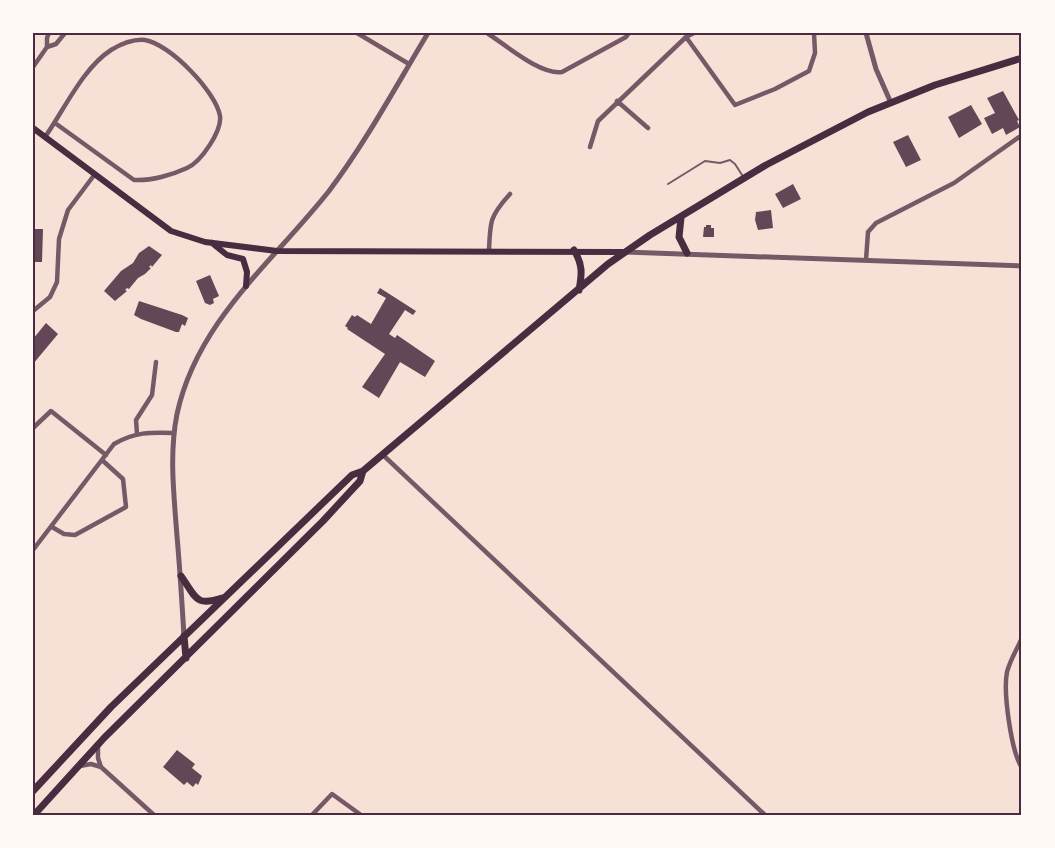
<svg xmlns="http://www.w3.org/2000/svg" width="1055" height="848" viewBox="0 0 1055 848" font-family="Commissioner,sans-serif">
<rect width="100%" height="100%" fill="#f7e1d7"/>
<!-- building -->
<path fill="#644757" d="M 1003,91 L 1019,120 L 1017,121 L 1020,127 L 1006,135 L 1003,128 L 992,134 L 984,118 L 995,113 L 987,98 Z
M 971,105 L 982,124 L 959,138 L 948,117 Z
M 908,135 L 921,160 L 906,167 L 893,142 Z
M 793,184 L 801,199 L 783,208 L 775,194 Z
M 771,210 L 773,228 L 758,230 L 755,220 L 756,212 Z
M 706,225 L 711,225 L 711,228 L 714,228 L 714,237 L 703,237 L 704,227 L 706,227 Z
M 35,229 L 43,229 L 42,262 L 33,262 L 33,232 L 35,232 Z
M 149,246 L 162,255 L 152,267 L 151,265 L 149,267 L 151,268 L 145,274 L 138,278 L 129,289 L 127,288 L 125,290 L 127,291 L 115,301 L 104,291 L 121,271 L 133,263 L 139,253 Z
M 210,275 L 219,296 L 213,299 L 214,303 L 210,305 L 205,303 L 196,281 Z
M 380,288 L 416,311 L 413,315 L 405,310 L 389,334 L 395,338 L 397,335 L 435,361 L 425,377 L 400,362 L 379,398 L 362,387 L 385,354 L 347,329 L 348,328 L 345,326 L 352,315 L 355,317 L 357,315 L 371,324 L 386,298 L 377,293 Z
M 139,301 L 182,315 L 188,318 L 185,326 L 182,324 L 179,332 L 176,332 L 141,319 L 134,315 Z
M 46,323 L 58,334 L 33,364 L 33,339 Z
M 177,750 L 195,764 L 192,768 L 202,776 L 198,785 L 196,783 L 193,787 L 187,782 L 184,785 L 163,767 Z"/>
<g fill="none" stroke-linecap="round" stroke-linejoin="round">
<!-- service -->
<path stroke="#755966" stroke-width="2" d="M 668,184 L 705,161 L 720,163 L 730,160 L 735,164 L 744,178"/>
<!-- minor -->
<path stroke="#755966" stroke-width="4.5" d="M 357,33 L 409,64
M 487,33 C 506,45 540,75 562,72 L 626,37 L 629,33
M 686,37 L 735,105 L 775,89 L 809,71 L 815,53 L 814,33
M 47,47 L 47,38 L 49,33
M 33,67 L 47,47 L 56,44 L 65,33
M 617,101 L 648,128
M 45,137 C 64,110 83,68 111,50 C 121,44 134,39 145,40 C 170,44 216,92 220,116 C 222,131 201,162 187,168 C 172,175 151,181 134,180 L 55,123
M 590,147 L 598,121 L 686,37 L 694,33
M 489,251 C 490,221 490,216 510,194
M 866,260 L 868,232 L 876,223 L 954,183 L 1022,135
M 33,311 L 50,297 L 57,282 L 59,239 L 68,210 L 95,174
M 33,428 L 51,411 L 106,455
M 137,434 L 136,420 L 152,395 L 156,362
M 383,455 L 765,815
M 52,527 L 64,534 L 75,535 L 126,507 L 123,479 L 102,460
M 33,550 L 114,444 C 134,432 151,432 174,433
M 1022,638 C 1017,649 1010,660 1007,672 C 1003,692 1011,751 1022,768
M 98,745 L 98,758 L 101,767 L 154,815
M 80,766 L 91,764 L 101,767
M 312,815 L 332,794 L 361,815"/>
<!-- tertiary -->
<path stroke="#755966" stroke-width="5" d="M 866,33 L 876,69 L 891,103
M 625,252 L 1022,266
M 184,636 C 182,603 180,570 177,536 C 174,496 169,454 177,414 C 197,321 273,262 329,191 C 366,142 396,86 428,33"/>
<!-- secondary -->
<path stroke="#4a2c40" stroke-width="6" d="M 33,128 L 171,231 L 205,242 L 277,251 L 625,252
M 212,243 L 227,255 L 243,259 L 247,272 L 246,286"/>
<!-- primary -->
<path stroke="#4a2c40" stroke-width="7" d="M 681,218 L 679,237 L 687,253
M 574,250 C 583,265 582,274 579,290
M 181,576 C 196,597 195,607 222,598
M 184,636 L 186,658
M 33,791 L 111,707 L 352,475 L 363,471 L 608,264 L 650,235 L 766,165 L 868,112 L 935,85 L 1022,58
M 34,815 L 104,738 L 323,521 L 360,481 L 363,471"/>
</g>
<!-- border -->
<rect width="1055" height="848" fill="none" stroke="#fffaf5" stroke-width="69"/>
<rect x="34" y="34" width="986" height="780" fill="none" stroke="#4a2c40" stroke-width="2"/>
</svg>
